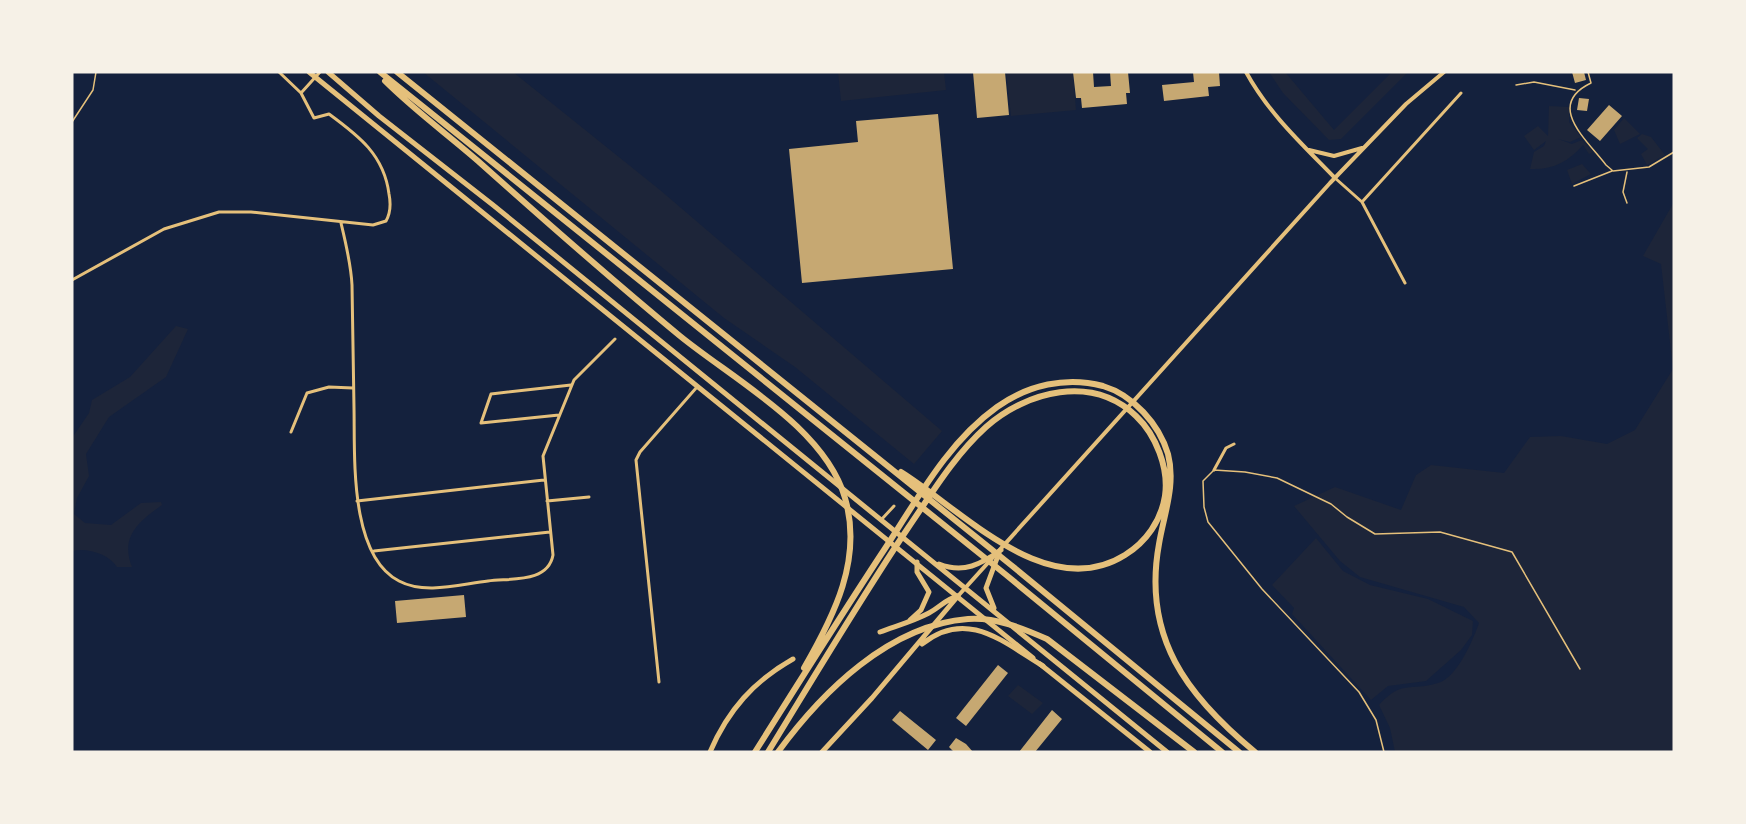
<svg xmlns="http://www.w3.org/2000/svg" width="1746" height="824" viewBox="0 0 1746 824" font-family="Signika,sans-serif">
<rect width="100%" height="100%" fill="#14213d"/>
<!-- green -->
<path fill="#1d2539" d="M 423,72 L 513,72 L 660,190 L 942,431 L 914,464 L 795,367 L 724,318 Z
M 838,72 L 944,72 L 946,90 L 841,101 Z
M 1006,72 L 1073,72 L 1076,110 L 1011,116 Z
M 1269,72 L 1285,72 L 1334,130 L 1392,72 L 1408,72 L 1341,139 L 1329,140 L 1283,93 Z
M 1549,106 L 1569,107 L 1569,122 L 1581,137 L 1570,142 L 1558,139 L 1572,144 L 1582,140 L 1593,152 L 1589,154 L 1583,145 C 1568,162 1553,170 1530,169 L 1534,152 L 1544,146 L 1546,141 L 1534,150 L 1524,136 L 1538,126 L 1548,136 Z
M 1624,118 L 1640,134 L 1620,144 L 1614,130 Z
M 1642,134 L 1651,137 L 1665,155 L 1647,165 L 1641,154 L 1648,149 L 1637,138 Z
M 1582,164 L 1591,174 L 1572,184 L 1567,170 Z
M 1674,202 L 1674,752 L 1395,752 L 1390,728 L 1379,705 C 1403,679 1408,692 1438,683 C 1457,678 1473,640 1479,623 L 1464,607 L 1360,577 L 1340,561 L 1294,506 L 1335,487 L 1401,510 L 1416,475 L 1431,465 L 1504,473 L 1530,437 L 1561,436 L 1607,444 L 1635,430 L 1673,369 L 1661,264 L 1643,256 Z
M 176,326 L 188,329 L 166,377 L 109,417 L 86,454 L 89,476 L 77,498 L 74,514 L 85,523 L 111,525 L 141,503 L 161,502 L 162,505 C 138,522 120,537 132,567 L 117,567 C 109,554 87,547 72,551 L 72,438 L 89,413 L 92,400 L 130,377 Z
M 1316,538 L 1343,571 L 1370,585 L 1428,599 L 1473,621 L 1472,635 L 1461,650 L 1426,681 L 1388,686 L 1371,700 L 1292,614 L 1294,608 L 1272,585 Z
M 1018,685 L 1043,703 L 1032,714 L 1008,696 Z"/>
<!-- building -->
<path fill="#c6a872" d="M 973,72 L 1005,72 L 1009,115 L 977,118 Z
M 1073,72 L 1093,72 L 1094,87 L 1111,86 L 1110,72 L 1128,72 L 1130,93 L 1126,93 L 1127,104 L 1082,108 L 1081,98 L 1076,98 Z
M 1193,72 L 1219,72 L 1220,86 L 1208,87 L 1209,96 L 1164,101 L 1162,85 L 1194,82 Z
M 1572,72 L 1584,72 L 1586,80 L 1575,83 Z
M 1579,98 L 1589,99 L 1587,111 L 1577,110 Z
M 1609,105 L 1622,116 L 1600,141 L 1587,130 Z
M 938,114 L 953,269 L 802,283 L 789,149 L 858,142 L 856,121 Z
M 464,595 L 466,617 L 397,623 L 395,601 Z
M 998,665 L 1008,673 L 966,726 L 956,718 Z
M 1052,710 L 1062,719 L 1035,752 L 1019,752 Z
M 900,711 L 936,740 L 928,750 L 892,720 Z
M 956,738 L 966,744 L 973,752 L 954,752 L 949,747 Z"/>
<g fill="none" stroke-linecap="round" stroke-linejoin="round">
<!-- service -->
<path stroke="#e5c07b" stroke-width="1.5" d="M 1588,72 L 1591,83 C 1545,105 1586,139 1606,165 L 1613,171 L 1649,167 L 1674,152
M 1516,85 L 1534,82 L 1575,90
M 72,122 L 93,90 L 96,72
M 1574,186 L 1612,171
M 1627,203 L 1623,192 L 1627,172
M 1384,752 L 1376,720 L 1359,692 L 1262,589 L 1208,522 L 1204,507 L 1203,481 L 1214,470 L 1245,472 L 1277,478 L 1331,504 L 1347,517 L 1375,534 L 1440,532 L 1512,552 L 1580,669"/>
<!-- minor -->
<path stroke="#e5c07b" stroke-width="3" d="M 301,93 L 320,72
M 1335,178 L 1362,202 L 1405,283
M 1362,202 L 1461,93
M 341,223 C 346,244 351,264 352,285 C 353,326 353,367 354,408 C 355,456 349,555 399,581 C 425,595 461,584 488,581 C 511,578 548,583 553,555 L 543,456 L 574,380 L 615,339
M 72,280 L 164,229 L 219,212 L 251,212 L 373,225 L 386,221 C 391,212 391,204 389,194 C 384,155 359,136 329,114 L 314,118 L 301,93 L 279,72
M 559,415 L 481,423 L 491,394 L 571,385
M 291,432 L 307,393 L 329,387 L 353,388
M 1214,470 L 1226,448 L 1234,444
M 357,501 L 544,480
M 547,501 L 589,497
M 881,520 L 894,506
M 374,551 L 550,532
M 659,682 L 636,460 L 640,452 L 697,387"/>
<!-- tertiary -->
<path stroke="#e5c07b" stroke-width="4" d="M 1246,72 C 1269,114 1302,144 1335,178
M 1309,150 L 1334,156 L 1362,148
M 958,596 L 1330,183 L 1406,104 L 1444,72"/>
<!-- primary -->
<path stroke="#e5c07b" stroke-width="5" d="M 309,72 L 1033,658
M 328,72 L 379,116 L 493,205 L 1167,752
M 939,564 C 964,574 981,564 1001,550
M 994,608 L 986,588 L 999,553
M 1040,664 L 1150,752"/>
<!-- trunk -->
<path stroke="#e5c07b" stroke-width="5" d="M 910,620 L 921,610 L 929,592 L 917,572 L 917,562
M 880,632 C 896,626 914,621 929,613 C 940,607 946,599 958,596
M 922,644 C 967,608 1003,642 1043,666
M 710,752 C 728,710 754,681 793,659
M 822,752 L 872,698 L 958,596"/>
<!-- motorway -->
<path stroke="#e5c07b" stroke-width="6" d="M 380,72 L 1005,574 L 1222,752
M 397,72 L 1011,565 L 1239,752
M 385,81 C 414,110 447,134 478,161 C 544,220 611,279 680,336 C 734,380 825,428 845,498 C 863,559 834,616 804,668
M 755,752 C 798,684 841,615 886,547 C 918,498 948,442 997,407 C 1028,385 1066,376 1103,386 C 1133,395 1159,424 1168,454 C 1176,485 1164,514 1159,544 C 1142,637 1187,696 1255,752
M 768,752 C 814,677 859,601 908,528 C 932,493 954,456 986,427 C 1027,391 1092,374 1136,416 C 1156,435 1169,468 1165,496 C 1161,521 1146,542 1125,555 C 1047,604 961,509 901,472
M 778,752 C 822,692 889,625 968,619 C 995,617 1022,628 1047,639 L 1194,752"/>
</g>
<!-- border -->
<rect width="1746" height="824" fill="none" stroke="#f6f1e7" stroke-width="147"/>
</svg>
